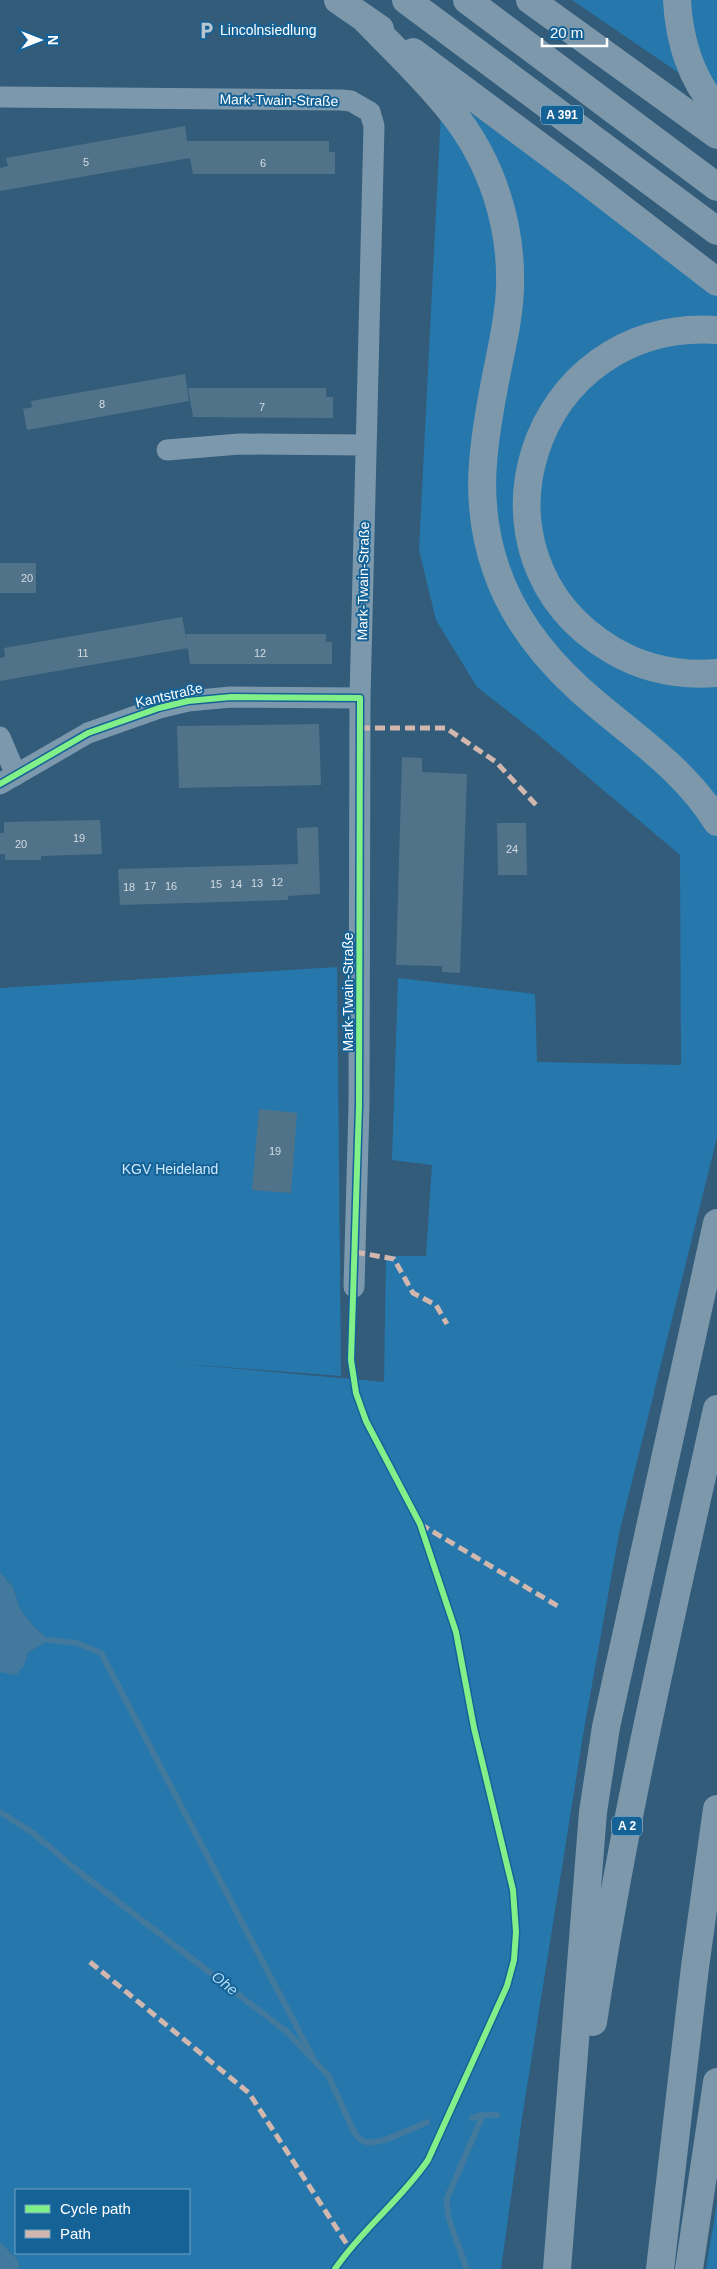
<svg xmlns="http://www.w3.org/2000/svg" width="717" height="2269" viewBox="0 0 717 2269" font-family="Helvetica,sans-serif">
<rect width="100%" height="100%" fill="#325c7a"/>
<!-- green -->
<path fill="#2678ac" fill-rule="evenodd" d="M 572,0 L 717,0 L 717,99 Z
M 442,92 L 717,291 L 717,1137 L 619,1534 L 584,1729 L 522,2118 L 501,2269 L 20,2269 L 18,2260 L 0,2242 L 0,1672 L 24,1666 L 28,1653 L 49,1640 L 34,1627 L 20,1609 L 13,1587 L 0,1572 L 0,988 L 337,967 L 341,1376 L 173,1363 L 384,1382 L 386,1256 L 426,1256 L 432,1165 L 392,1160 L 398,978 L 535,994 L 537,1062 L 681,1065 L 680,855 L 537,734 L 477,687 L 436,620 L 419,550 ZM 16,2190 L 189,2190 L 189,2253 L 16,2253 Z
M 717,2203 L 717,2269 L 706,2269 Z"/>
<!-- water -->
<path fill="#43799d" d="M 0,1572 L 13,1587 L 20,1609 L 34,1627 L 49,1640 L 28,1653 L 24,1666 L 16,1675 L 0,1672 Z
M 0,2242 L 18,2260 L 20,2269 L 0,2269 Z"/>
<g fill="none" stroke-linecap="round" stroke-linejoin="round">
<!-- stream -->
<path stroke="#43799d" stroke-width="6" d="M 49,1640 L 77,1643 L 101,1653 L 312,2056
M 0,1812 L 33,1833 L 78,1871 L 287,2032 L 328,2075 L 354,2132 C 357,2136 360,2141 366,2142 C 382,2145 412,2128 427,2122
M 472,2118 L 483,2115 L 497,2115
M 466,2269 C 461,2245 445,2223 447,2198 L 483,2115"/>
</g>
<!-- building -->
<path fill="#51738a" d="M 185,126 L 187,141 L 329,141 L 329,152 L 335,152 L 335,174 L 193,174 L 190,158 L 0,191 L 0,168 L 8,166 L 6,158 Z
M 185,374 L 189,401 L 27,430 L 23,409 L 32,407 L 31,401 Z
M 188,388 L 326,388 L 326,397 L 333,397 L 333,418 L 193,417 Z
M 0,563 L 36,563 L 36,593 L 0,593 Z
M 182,617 L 188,648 L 0,681 L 0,658 L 5,657 L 4,648 Z
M 186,634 L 326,634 L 326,642 L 332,642 L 332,664 L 190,664 Z
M 319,724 L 321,785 L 179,788 L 177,726 Z
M 402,757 L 422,758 L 422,772 L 467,774 L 460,973 L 442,972 L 442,966 L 396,965 Z
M 100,820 L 102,854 L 41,856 L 41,860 L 5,860 L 5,854 L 0,854 L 0,833 L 4,833 L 4,822 Z
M 497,823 L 526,823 L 527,875 L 498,875 Z
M 318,827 L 320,894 L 288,896 L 288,900 L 120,905 L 118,869 L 298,864 L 297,828 Z
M 259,1109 L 297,1113 L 291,1193 L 252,1190 Z"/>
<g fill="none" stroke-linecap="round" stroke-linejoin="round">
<!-- minor -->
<path stroke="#7c98ad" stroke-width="21" d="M 0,97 L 341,100 L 351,101 L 370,112 L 374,126 L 360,698 L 359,1106 L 354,1287
M 167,450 L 239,444 L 366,445
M 0,737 L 16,775
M 0,784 L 88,733 L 159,708 L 188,701 L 231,697 L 360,698"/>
<!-- motorway -->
<path stroke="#7d98ab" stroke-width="28" d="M 338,0 L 380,29
M 406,0 L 717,231
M 467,0 L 717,187
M 530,0 L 717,135
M 677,0 C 679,38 690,79 717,108
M 365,19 C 394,49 426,79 452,112 C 492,162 512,225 510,288 C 509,321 500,354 494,387 C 482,450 474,505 496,569 C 512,616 541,654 578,688 C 626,732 682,765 717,822
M 413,52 L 585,180 L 717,282
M 717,330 C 531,318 454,556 612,650 C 644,669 680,676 717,673
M 593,2022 C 624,1816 672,1612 717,1409
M 557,2269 L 593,1812 L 606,1727 L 717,1223
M 660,2269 L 695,1967 L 717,1809
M 689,2269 L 717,2082"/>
<!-- quiet -->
<path stroke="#d1b7ad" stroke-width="5" stroke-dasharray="10 5" stroke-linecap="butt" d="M 360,728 L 446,728 L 496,762 L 538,807
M 355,1252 L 394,1259 L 413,1293 L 436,1305 L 447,1324
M 420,1524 L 561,1608
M 90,1962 L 249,2093 L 350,2249"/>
<defs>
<path id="cycleway" d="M 0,784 L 88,733 L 159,708 L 188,701 L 231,697 L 360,698 L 359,1106 L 351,1360 L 356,1393 L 366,1421 L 420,1524 L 456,1632 L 474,1728 L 513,1890 L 516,1932 L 514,1960 L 507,1986 L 428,2160 C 401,2200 362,2229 335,2269"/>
</defs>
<!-- cycleway casing -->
<use href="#cycleway" stroke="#156297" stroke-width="9"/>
<!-- cycleway -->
<use href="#cycleway" stroke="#82f089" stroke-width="6"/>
</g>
<!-- icons -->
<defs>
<symbol id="parking-bare" viewBox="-9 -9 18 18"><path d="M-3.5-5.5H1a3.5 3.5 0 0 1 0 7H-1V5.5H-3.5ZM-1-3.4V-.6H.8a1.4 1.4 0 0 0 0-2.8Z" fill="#b7c6d0" stroke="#156297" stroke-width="2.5" paint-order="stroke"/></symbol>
</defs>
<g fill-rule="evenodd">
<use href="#parking-bare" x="194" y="18" width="25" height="25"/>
</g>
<g text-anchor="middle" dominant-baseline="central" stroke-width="4" stroke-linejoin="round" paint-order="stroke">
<!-- number labels -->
<g font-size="11" fill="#d4dce2">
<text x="86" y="162">5</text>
<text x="263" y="163">6</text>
<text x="102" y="404">8</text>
<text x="262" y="407">7</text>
<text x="27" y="578">20</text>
<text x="83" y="653">11</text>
<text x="260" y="653">12</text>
<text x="79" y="838">19</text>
<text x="21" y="844">20</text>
<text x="512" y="849">24</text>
<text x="277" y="882">12</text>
<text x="257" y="883">13</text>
<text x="216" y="884">15</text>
<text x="236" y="884">14</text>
<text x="150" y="886">17</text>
<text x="171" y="886">16</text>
<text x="129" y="887">18</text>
<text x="275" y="1151">19</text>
</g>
<!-- shield labels -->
<g fill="#156297" stroke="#b9d0e0" stroke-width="1">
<rect x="541" y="105.5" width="42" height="19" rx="4"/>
<rect x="612" y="1816.5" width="30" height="19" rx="4"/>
</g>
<g font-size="12" font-weight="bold" fill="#fff">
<text x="562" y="115">A 391</text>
<text x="627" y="1826">A 2</text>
</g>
<!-- poi labels -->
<g font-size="14" fill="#fff" stroke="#156297" text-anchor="start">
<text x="220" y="30">Lincolnsiedlung</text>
</g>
<!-- street labels -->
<g font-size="14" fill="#fff" stroke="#156297">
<text transform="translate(279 100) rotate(1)">Mark-Twain-Straße</text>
<text transform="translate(363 581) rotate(-89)">Mark-Twain-Straße</text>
<text transform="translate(169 695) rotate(-13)">Kantstraße</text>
<text transform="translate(348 992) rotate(-90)">Mark-Twain-Straße</text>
</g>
<!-- park labels -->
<g font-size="14" fill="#ceeafd" stroke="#156297">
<text x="170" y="1169">KGV Heideland</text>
</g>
<!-- water labels -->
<g font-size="15" font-style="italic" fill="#b3def9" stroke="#156297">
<text transform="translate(225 1983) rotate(38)">Ohe</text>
</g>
</g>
<!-- legend -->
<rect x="15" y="2189" width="175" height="65" fill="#156297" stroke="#73a1c1"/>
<rect x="25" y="2205" width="25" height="8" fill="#82f089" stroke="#73a1c1"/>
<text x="60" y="2214" font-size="15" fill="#ffffff">Cycle path</text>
<rect x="25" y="2230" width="25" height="8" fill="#d1b7ad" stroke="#73a1c1"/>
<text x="60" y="2239" font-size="15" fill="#ffffff">Path</text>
<!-- north arrow -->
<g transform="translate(40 40) rotate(90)" stroke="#156297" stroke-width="4" paint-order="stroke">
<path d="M0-4L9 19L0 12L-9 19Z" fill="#ffffff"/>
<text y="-8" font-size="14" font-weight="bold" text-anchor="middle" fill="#ffffff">N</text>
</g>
<!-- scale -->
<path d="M542 38v8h65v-8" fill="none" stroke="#ffffff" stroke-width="2.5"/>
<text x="550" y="38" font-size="15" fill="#ffffff" stroke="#156297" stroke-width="4" paint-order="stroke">20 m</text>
</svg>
